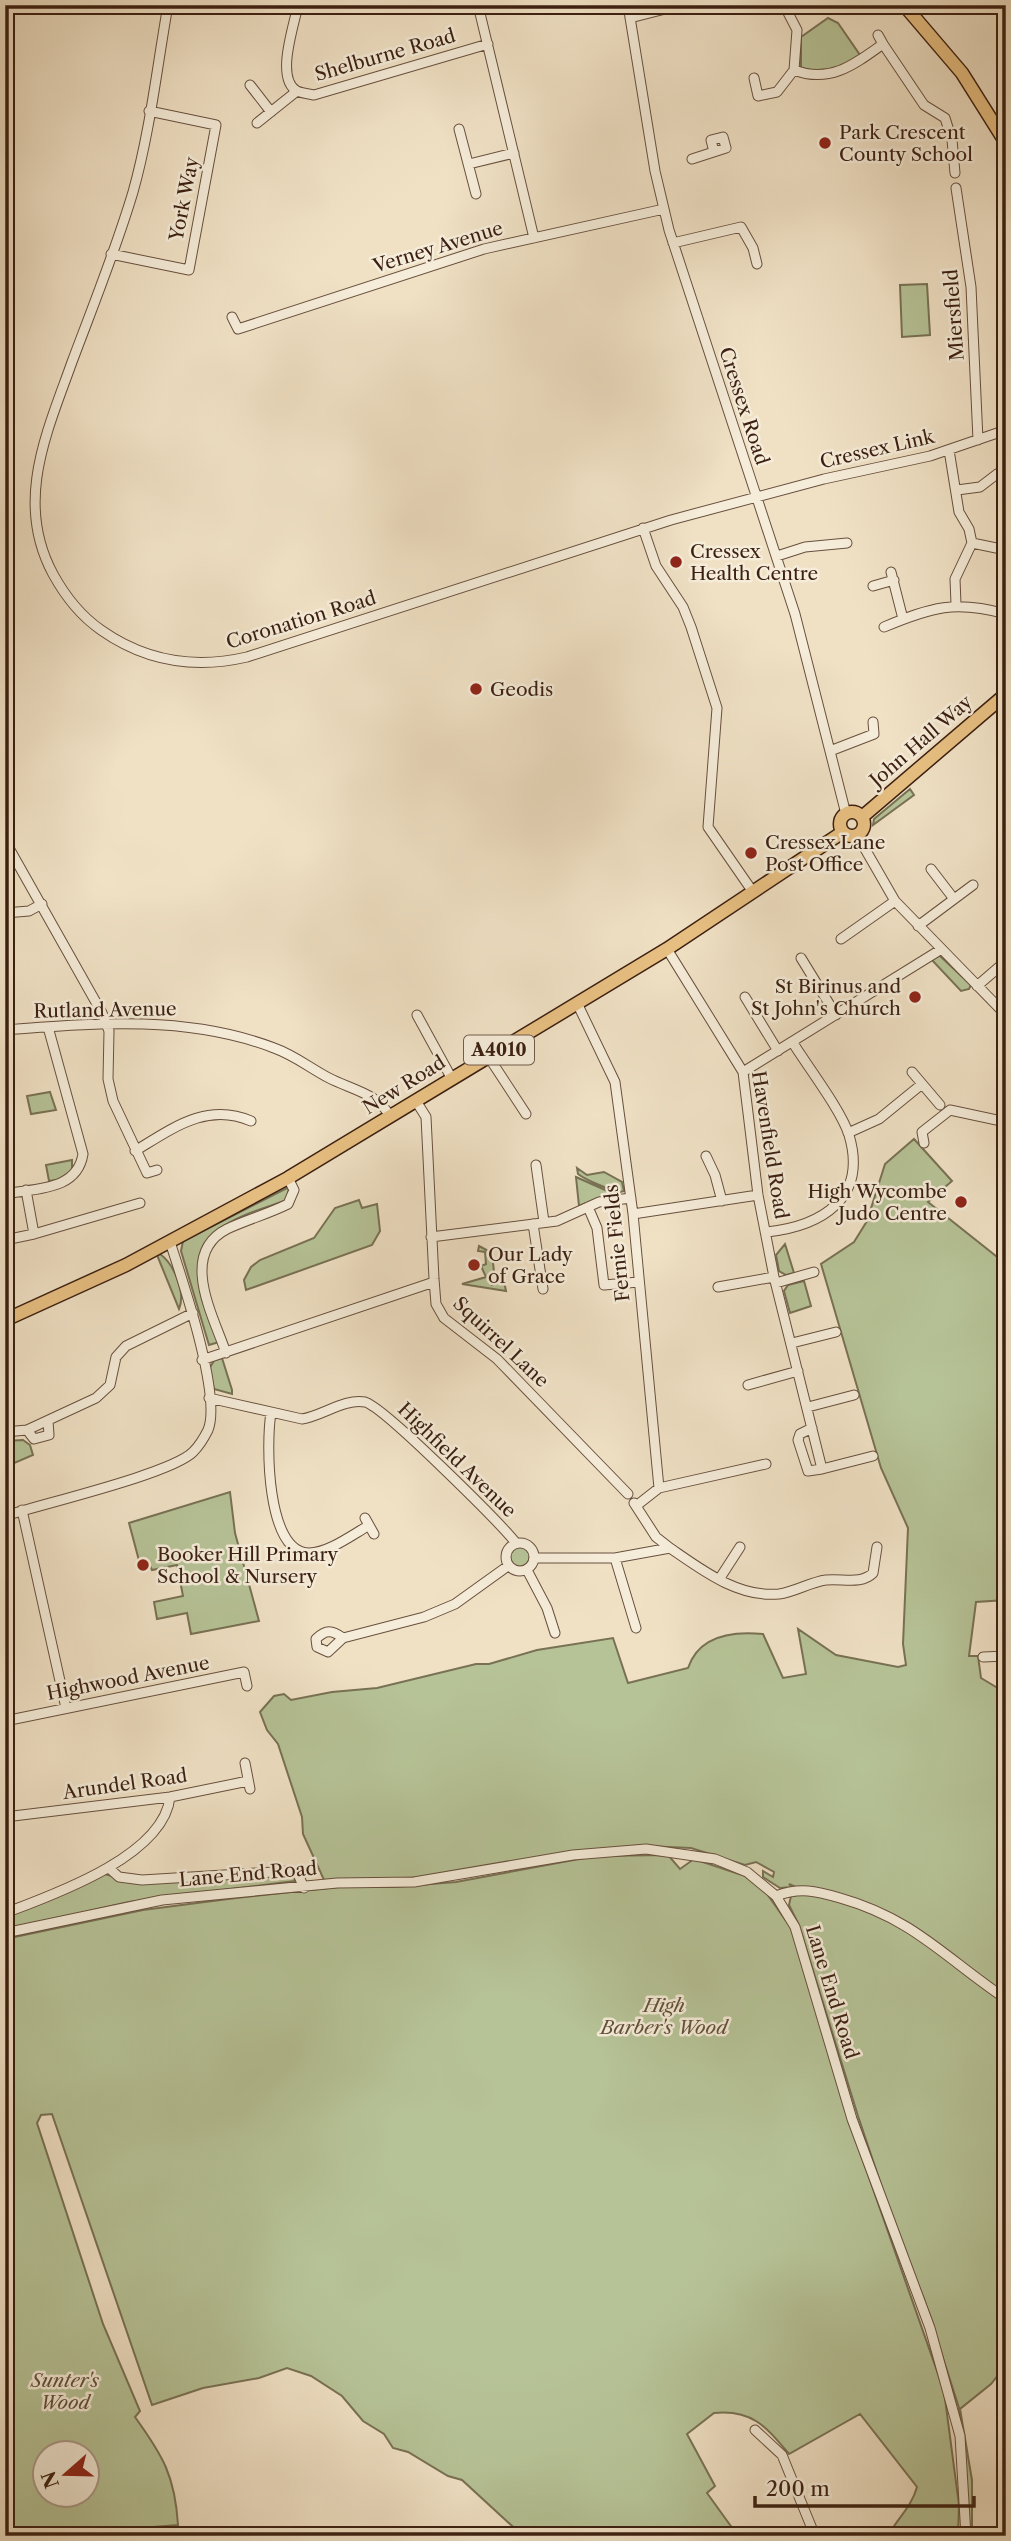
<svg xmlns="http://www.w3.org/2000/svg" width="1011" height="2541" viewBox="0 0 1011 2541" font-family="'Libre Caslon Text',serif">
<rect width="100%" height="100%" fill="#f0e1c5"/>
<filter id="stains"><feTurbulence type="fractalNoise" baseFrequency=".00286" numOctaves="4"/><feColorMatrix values="0 0 0 0 .2 0 0 0 0 .09 0 0 0 0 .02 0 0 0 .5 -.17"/></filter>
<radialGradient id="worn" r=".72"><stop offset=".6" stop-color="#630" stop-opacity="0"/><stop offset="1" stop-color="#630" stop-opacity=".3"/></radialGradient>
<!-- green -->
<path fill="#b6c397" stroke="#787154" stroke-width="2" fill-rule="evenodd" d="M 828,18 L 838,23 L 860,55 C 840,70 826,74 801,68 L 801,37 Z
M 927,284 L 930,335 L 902,337 L 900,285 Z
M 910,789 L 914,795 L 873,825 L 874,819 Z
M 939,955 L 971,985 L 969,989 L 961,991 L 930,958 Z
M 50,1092 L 56,1110 L 31,1114 L 27,1096 Z
M 914,1139 L 952,1181 L 928,1202 L 1006,1264 L 1006,1600 L 976,1602 L 969,1656 L 978,1656 L 981,1678 L 1006,1693 L 1006,2365 L 991,2384 L 960,2409 L 972,2480 L 972,2536 L 967,2536 L 959,2408 L 924,2299 L 903,2250 L 858,2116 L 799,1925 L 789,1905 L 791,1896 L 810,1893 L 789,1884 L 792,1887 L 780,1888 L 763,1877 L 763,1871 L 773,1877 L 774,1872 L 756,1862 L 745,1865 L 691,1848 L 645,1846 L 439,1877 L 324,1880 L 303,1834 L 302,1817 L 278,1744 L 267,1730 L 260,1712 L 274,1696 L 284,1694 L 291,1700 L 332,1692 L 377,1688 L 476,1664 L 489,1664 L 537,1650 L 613,1638 L 628,1683 L 688,1668 C 699,1635 732,1631 763,1634 L 783,1678 L 806,1674 L 798,1629 L 836,1655 L 898,1667 L 906,1665 L 903,1644 L 908,1528 L 881,1468 L 821,1264 L 854,1242 L 867,1221 L 885,1164 Z
M 72,1160 L 72,1171 L 58,1180 L 49,1181 L 46,1165 Z
M 577,1168 L 587,1175 L 604,1172 L 622,1182 L 624,1191 L 616,1193 C 603,1185 590,1183 578,1174 Z
M 576,1177 L 612,1193 L 579,1206 Z
M 289,1187 L 287,1200 C 252,1213 201,1223 198,1268 L 219,1342 L 209,1345 L 181,1251 L 183,1241 Z
M 359,1200 L 362,1208 L 377,1204 L 380,1231 L 372,1245 L 246,1290 L 244,1280 L 251,1267 L 260,1260 L 314,1238 L 335,1208 Z
M 785,1244 L 794,1273 L 786,1275 L 779,1271 L 776,1255 Z
M 479,1246 L 492,1253 L 494,1272 L 488,1276 L 492,1285 L 504,1281 L 506,1291 L 462,1284 L 486,1277 L 481,1266 L 486,1264 L 485,1252 L 478,1251 Z
M 160,1254 C 174,1264 186,1293 179,1309 L 157,1255 Z
M 804,1281 L 811,1306 L 790,1313 L 784,1291 L 788,1285 Z
M 222,1358 L 232,1390 L 232,1394 L 214,1389 L 209,1369 L 215,1359 Z
M 23,1440 L 30,1445 L 33,1455 L 5,1467 L 5,1441 Z
M 230,1492 L 235,1533 L 259,1621 L 191,1634 L 187,1613 L 157,1619 L 154,1602 L 183,1596 L 177,1565 L 152,1570 L 149,1564 L 141,1568 L 129,1523 Z
M508 1556a11 11 0 1 1 22 0a11 11 0 1 1-22 0Z
M 668,1855 L 680,1869 L 694,1859 L 745,1876 L 765,1891 L 791,1928 L 846,2112 L 944,2391 L 959,2505 L 958,2536 L 888,2536 C 897,2519 912,2506 917,2487 L 860,2414 L 789,2454 C 767,2428 753,2409 714,2413 L 687,2434 L 715,2486 L 707,2493 L 738,2536 L 523,2536 L 462,2480 L 448,2476 L 408,2452 L 393,2448 L 384,2434 L 363,2421 L 342,2396 L 311,2376 L 287,2368 L 259,2378 L 203,2388 L 152,2405 L 52,2114 L 41,2115 L 37,2123 L 103,2324 L 140,2411 L 135,2417 C 163,2456 175,2476 178,2525 L 90,2532 L 75,2536 L 5,2536 L 5,1939 L 143,1910 L 236,1898 L 348,1886 L 393,1887 L 456,1882 L 595,1856 ZM 46,2454 L 88,2454 L 88,2496 L 46,2496 Z
M 105,1874 L 115,1877 L 294,1875 L 295,1881 L 129,1902 L 5,1930 L 5,1915 Z"/>
<g fill="none" stroke-linecap="round" stroke-linejoin="round">
<defs>
<path id="minor" d="M 168,5 C 157,67 150,132 133,192 C 116,249 93,306 72,362 C 47,432 14,502 53,574 C 65,596 81,616 101,630 C 145,661 195,669 247,657 L 671,520 L 824,479 L 930,456 L 1006,430
M 298,5 C 294,26 275,79 297,91 C 301,93 309,94 314,95 L 488,44
M 478,5 L 534,238
M 628,5 L 655,171 L 669,230 L 795,614 L 846,814
M 784,5 L 797,30 L 794,70 C 830,84 855,64 883,44 L 924,105 L 945,118 L 952,140 L 955,173
M 630,18 L 681,5
M 878,35 L 883,44
M 754,78 L 758,96 L 777,92 L 794,70
M 250,85 L 271,112
M 257,123 L 297,91
M 459,129 L 476,194
M 692,159 L 726,148 L 723,137 L 711,140 L 714,152
M 469,164 L 514,153
M 956,188 L 971,287 L 978,440
M 673,243 L 741,227 L 753,248 L 757,264
M 111,254 L 189,270 L 216,125 L 149,111
M 232,317 L 238,329 L 484,249 L 664,209
M 949,450 L 959,512 L 969,529 L 972,543 L 955,579 L 956,604
M 957,490 L 980,487 L 997,474 L 1006,473
M 643,528 L 656,566 L 683,607 L 691,627 L 717,708 L 708,827 L 753,892
M 972,543 L 1006,550
M 777,556 L 805,547 L 847,543
M 891,572 L 903,619
M 873,586 L 894,580
M 884,627 C 932,607 955,600 1006,614
M 830,751 L 874,734 L 873,722
M 857,835 L 895,901 L 1006,1015
M 5,841 L 102,1013 L 109,1031 L 108,1079 L 113,1101 L 147,1173 L 157,1170
M 931,869 L 954,899
M 5,913 L 29,911 L 42,904
M 918,926 L 973,885
M 841,939 L 895,901
M 667,949 L 743,1072 L 758,1195 L 774,1277 L 822,1469 L 808,1471 L 798,1440 L 800,1434 L 812,1428
M 801,958 L 836,1015
M 977,986 L 1006,961
M 745,997 L 778,1051
M 577,1003 L 615,1082 L 633,1214 L 659,1488
M 417,1015 L 452,1079
M 5,1030 C 95,1023 188,1015 274,1048 C 294,1055 310,1068 329,1078 C 350,1089 380,1094 390,1117
M 488,1056 L 526,1114
M 743,1072 L 940,950
M 912,1072 L 940,1105
M 416,1101 L 426,1117 L 434,1279 L 436,1304 L 444,1318 L 497,1359 L 628,1494
M 848,1133 L 879,1119 L 922,1084
M 924,1143 L 922,1132 L 950,1110 L 1006,1122
M 135,1151 C 173,1128 207,1102 251,1121
M 706,1156 L 715,1175 L 722,1201
M 536,1165 L 544,1222
M 26,1190 L 34,1234 L 140,1203
M 5,1194 C 36,1188 77,1191 83,1154 L 48,1027
M 588,1207 L 597,1228 L 604,1285 L 639,1282
M 633,1214 L 758,1195
M 533,1224 L 543,1289
M 767,1232 C 821,1226 868,1199 849,1135 C 841,1110 808,1067 793,1043
M 431,1237 L 557,1221 L 599,1202 L 631,1198
M 5,1240 L 34,1234
M 776,1283 L 814,1272
M 718,1287 L 774,1277
M 792,1343 L 836,1332
M 226,1353 C 214,1317 178,1254 227,1229 C 246,1220 268,1214 288,1204 L 294,1190 L 288,1178
M 202,1360 L 434,1282
M 748,1385 L 798,1371
M 209,1398 L 302,1419 C 322,1416 345,1398 365,1402 C 384,1407 499,1522 516,1543
M 808,1407 L 854,1395
M 271,1413 C 266,1442 266,1553 309,1553 C 328,1553 352,1535 368,1526
M 48,1421 L 49,1435 L 34,1439 L 27,1430 L 96,1398 L 110,1385 L 116,1357 L 126,1346 L 193,1313
M 5,1432 L 27,1430
M 822,1469 L 873,1456
M 634,1503 L 656,1537 L 670,1548
M 636,1506 L 659,1488 L 766,1464
M 22,1510 L 66,1708
M 5,1516 C 41,1504 171,1474 193,1452 C 198,1447 205,1436 208,1430 C 222,1396 182,1279 170,1242
M 365,1518 L 374,1534
M506 1557a14 14 0 1 1 28 0a14 14 0 1 1-28 0Z
M 534,1558 L 615,1558 L 670,1548 C 702,1570 738,1598 779,1594 C 795,1592 810,1582 826,1580 C 842,1578 861,1585 873,1573 L 877,1547
M 615,1558 L 636,1628
M 527,1570 L 547,1608 L 555,1633
M 720,1578 L 740,1547
M 343,1638 C 332,1630 326,1629 316,1639 L 317,1647 L 328,1652 L 343,1638 L 424,1617 L 455,1604 L 508,1566
M 983,1657 L 1006,1656
M 5,1721 L 244,1672 L 247,1686
M 245,1763 L 250,1789
M 5,1817 L 170,1797 L 248,1781
M 110,1869 L 119,1877 L 142,1880 L 289,1871 L 298,1874 L 304,1888
M 776,1896 C 800,1887 816,1891 840,1898 C 914,1919 945,1958 1006,1999
M 5,1913 C 53,1895 164,1856 170,1797
M 5,1933 L 162,1900 L 337,1883 L 414,1882 L 573,1855 L 646,1849 L 715,1859 L 747,1872 L 776,1896 L 795,1927 L 852,2119 L 930,2328 L 960,2436 L 966,2536
M 755,2430 L 782,2455 L 815,2536"/>
<path id="highway" d="M 904,5 L 962,73 L 1006,143
M840 824a12 12 0 1 1 24 0a12 12 0 1 1-24 0Z
M 862,817 L 1006,694
M 5,1320 L 126,1265 L 288,1178 L 667,949 L 843,832"/>
</defs>
<!-- minor casing -->
<use href="#minor" stroke="#68503e" stroke-width="11"/>
<!-- highway casing -->
<use href="#highway" stroke="#3b1f11" stroke-width="15"/>
<!-- minor -->
<use href="#minor" stroke="#f5ecd9" stroke-width="9"/>
<!-- highway -->
<use href="#highway" stroke="#e8c082" stroke-width="12"/>
</g>
<!-- markers -->
<g fill="#8f2418" stroke="#f5ecd9" stroke-width="2.5">
<circle cx="825" cy="143" r="7"/>
<circle cx="676" cy="562" r="7"/>
<circle cx="476" cy="689" r="7"/>
<circle cx="751" cy="853" r="7"/>
<circle cx="915" cy="997" r="7"/>
<circle cx="961" cy="1202" r="7"/>
<circle cx="474" cy="1265" r="7"/>
<circle cx="143" cy="1565" r="7"/>
</g>
<g text-anchor="middle" dominant-baseline="central" stroke-width="5" stroke-linejoin="round" paint-order="stroke">
<!-- shield labels -->
<rect fill="#f5ecd9" stroke="#735c4d" stroke-width="2" x="464" y="1035.5" width="70" height="29" rx="5"/>
<g font-size="18" font-weight="bold" fill="#3b1f11">
<text x="499" y="1050">A4010</text>
</g>
<!-- street labels -->
<g font-size="19" fill="#3b1f11" stroke="#f5ecd9">
<text transform="translate(385 55) rotate(-16)">Shelburne Road</text>
<text transform="translate(184 199) rotate(-79)">York Way</text>
<text transform="translate(438 247) rotate(-17)">Verney Avenue</text>
<text transform="translate(954 315) rotate(-94)">Miersfield</text>
<text transform="translate(744 406) rotate(72)">Cressex Road</text>
<text transform="translate(877 449) rotate(-13)">Cressex Link</text>
<text transform="translate(301 620) rotate(-17)">Coronation Road</text>
<text transform="translate(921 741) rotate(-41)">John Hall Way</text>
<text transform="translate(105 1010) rotate(-1)">Rutland Avenue</text>
<text transform="translate(404 1085) rotate(-32)">New Road</text>
<text transform="translate(770 1145) rotate(81)">Havenfield Road</text>
<text transform="translate(617 1243) rotate(-96)">Fernie Fields</text>
<text transform="translate(501 1342) rotate(43)">Squirrel Lane</text>
<text transform="translate(457 1460) rotate(44)">Highfield Avenue</text>
<text transform="translate(128 1678) rotate(-11)">Highwood Avenue</text>
<text transform="translate(125 1784) rotate(-8)">Arundel Road</text>
<text transform="translate(248 1874) rotate(-5)">Lane End Road</text>
<text transform="translate(832 1992) rotate(73)">Lane End Road</text>
</g>
<!-- poi labels -->
<g font-size="19" fill="#3b1f11" stroke="#f5ecd9" text-anchor="start">
<text x="839" y="132">Park Crescent<tspan x="839" dy="22">County School</tspan></text>
<text x="690" y="551">Cressex<tspan x="690" dy="22">Health Centre</tspan></text>
<text x="490" y="689">Geodis</text>
<text x="765" y="842">Cressex Lane<tspan x="765" dy="22">Post Office</tspan></text>
<text x="901" y="986" text-anchor="end">St Birinus and<tspan x="901" dy="22">St John's Church</tspan></text>
<text x="947" y="1191" text-anchor="end">High Wycombe<tspan x="947" dy="22">Judo Centre</tspan></text>
<text x="488" y="1254">Our Lady<tspan x="488" dy="22">of Grace</tspan></text>
<text x="157" y="1554">Booker Hill Primary<tspan x="157" dy="22">School &amp; Nursery</tspan></text>
</g>
<!-- park labels -->
<g font-size="19" font-style="italic" fill="#605039" stroke="#f5ecd9">
<text x="664" y="2005">High<tspan x="664" dy="22">Barber's Wood</tspan></text>
<text x="65" y="2380">Sunter's<tspan x="65" dy="22">Wood</tspan></text>
</g>
</g>
<!-- margin -->
<rect width="1011" height="2541" fill="none" stroke="#f0e1c5" stroke-width="28"/>
<rect x="7" y="7" width="997" height="2527" fill="none" stroke="#3b1f11" stroke-width="3.5"/>
<rect x="14" y="14" width="983" height="2513" fill="none" stroke="#3b1f11" stroke-width="2"/>
<!-- north arrow -->
<g transform="translate(66 2474) rotate(250)"><circle r="33" fill="#f5ecd9" stroke="#ab9a89" stroke-width="2"/>
<path d="M0-5L12 26L0 18L-12 26Z" fill="#8f2418"/>
<text y="-10" font-size="19" font-weight="bold" text-anchor="middle" fill="#3b1f11">N</text>
</g>
<!-- scale -->
<path d="M755 2496v10h219v-10" fill="none" stroke="#3b1f11" stroke-width="3.5"/>
<text x="766" y="2496" font-size="21" fill="#3b1f11" stroke="#f5ecd9" stroke-width="5" paint-order="stroke">200 m</text>
<rect width="100%" height="100%" filter="url(#stains)"/>
<rect width="100%" height="100%" fill="url(#worn)"/>
</svg>
